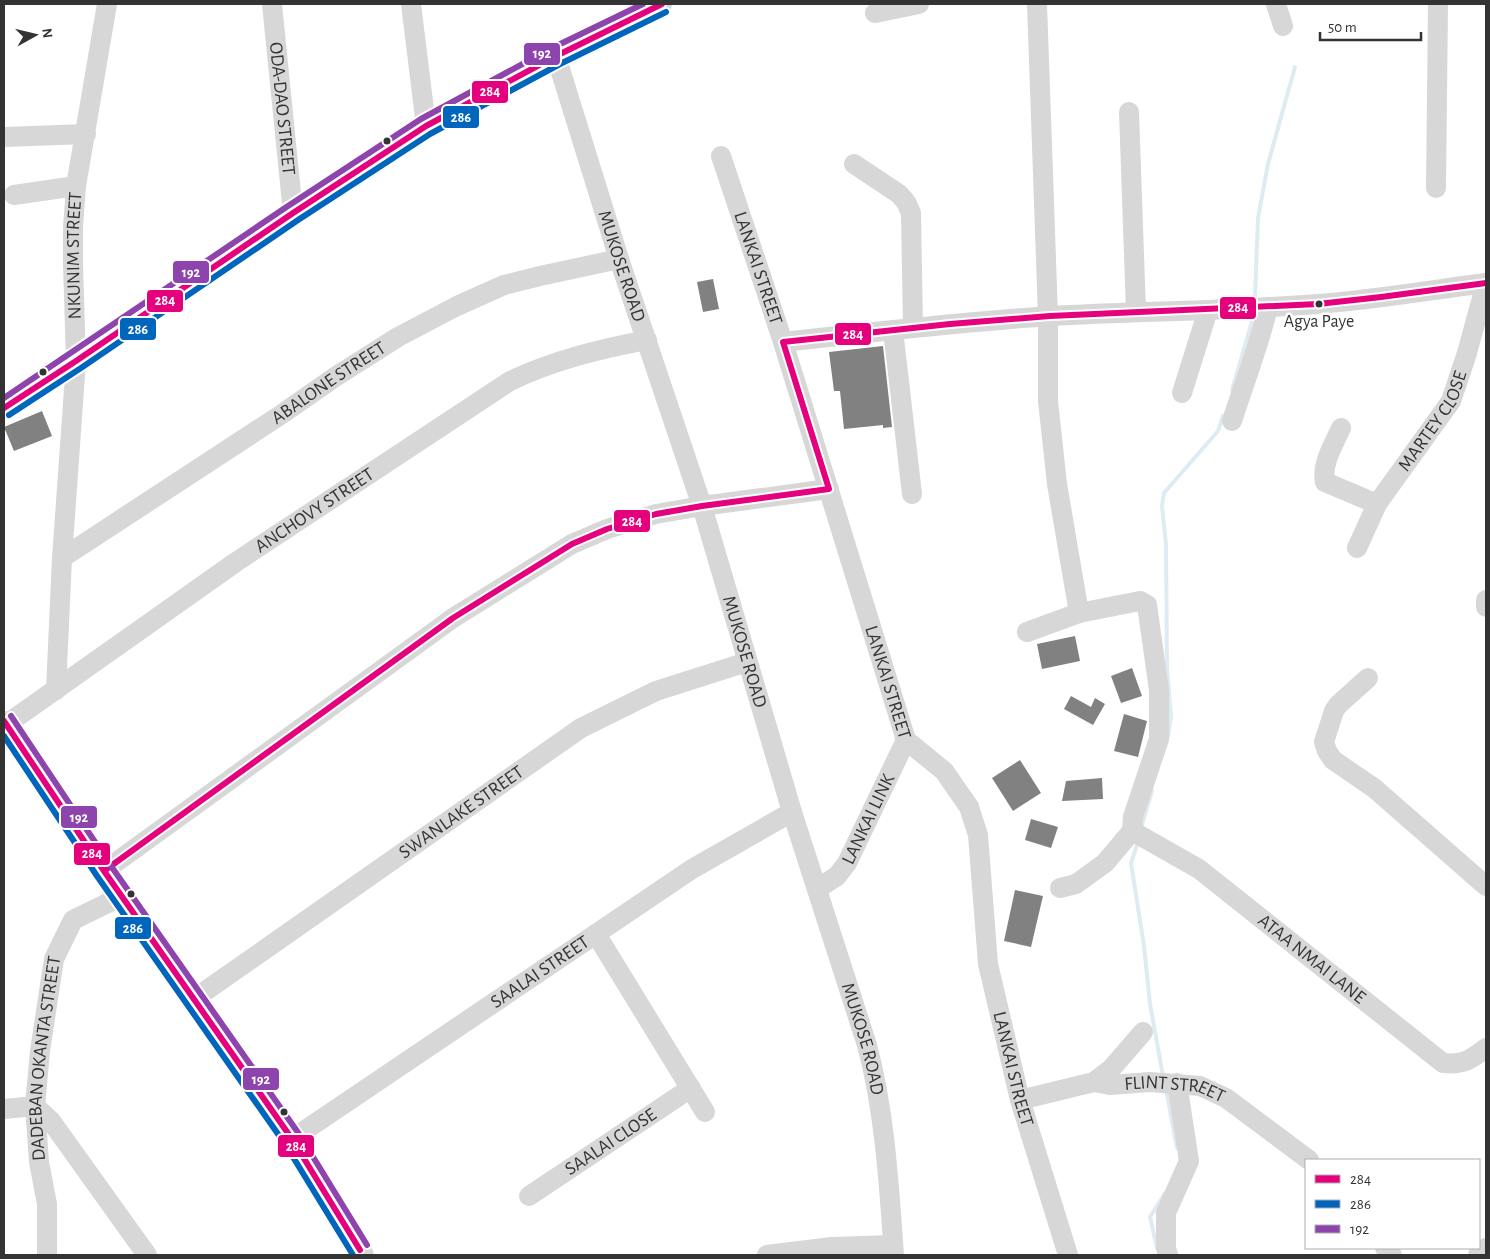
<svg xmlns="http://www.w3.org/2000/svg" width="1490" height="1259" viewBox="0 0 1490 1259" font-family="'Alegreya Sans',sans-serif">
<rect width="100%" height="100%" fill="#fff"/>
<g fill="none" stroke-linecap="round" stroke-linejoin="round">
<!-- stream -->
<path stroke="#ddebf3" stroke-width="4" d="M 1255,297 L 1258,218 L 1268,164 L 1295,67
M 1232,390 L 1253,318
M 1168,737 L 1171,717 L 1167,668 L 1166,545 L 1162,506 L 1164,493 L 1218,431 L 1223,416
M 1141,828 L 1152,791
M 1138,842 L 1131,863 L 1144,946 L 1150,1004 L 1163,1076
M 1166,1089 L 1177,1148
M 1157,1248 L 1150,1217 L 1165,1193"/>
</g>
<!-- building -->
<path fill="#818181" d="M 713,279 L 719,309 L 703,312 L 697,282 Z
M 883,346 L 892,427 L 883,428 L 883,425 L 844,429 L 840,391 L 834,391 L 829,352 Z
M 42,411 L 52,436 L 14,451 L 4,427 Z
M 1075,636 L 1080,661 L 1042,669 L 1037,644 Z
M 1132,668 L 1142,696 L 1121,703 L 1111,676 Z
M 1071,696 L 1091,707 L 1095,698 L 1105,704 L 1093,725 L 1064,709 Z
M 1124,714 L 1147,721 L 1138,757 L 1114,751 Z
M 1020,760 L 1041,793 L 1013,811 L 992,778 Z
M 1102,778 L 1103,799 L 1062,801 L 1066,781 Z
M 1031,819 L 1058,827 L 1051,848 L 1025,840 Z
M 1015,890 L 1043,896 L 1031,947 L 1004,941 Z"/>
<g fill="none" stroke-linecap="round" stroke-linejoin="round">
<!-- minor -->
<g stroke="#d7d7d7" stroke-width="20">
<path id="s1" d="M 272,4 L 293,213"/>
<path d="M 411,4 L 426,126"/>
<path d="M 1037,4 L 1048,316 L 1048,401 L 1057,484 L 1079,613"/>
<path d="M 1276,4 L 1283,26"/>
<path d="M 875,13 L 919,4"/>
<path id="s2" d="M 556,56 L 619,259 L 702,506 L 792,812 L 867,1045 C 885,1113 889,1185 894,1255"/>
<path d="M 1129,112 L 1136,312"/>
<path d="M 4,137 L 86,134"/>
<path id="s3" d="M 721,156 L 783,342 L 906,740 L 944,771 L 969,807 L 978,835 L 988,964 L 1020,1100 L 1068,1255"/>
<path d="M 854,164 L 899,194 L 906,202 L 911,213 L 913,328"/>
<path d="M 1436,188 L 1438,4"/>
<path d="M 14,195 L 76,186"/>
<path d="M 893,330 L 912,494"/>
<path d="M 783,342 C 872,332 961,322 1050,316 C 1139,311 1229,311 1318,304 C 1374,300 1430,290 1486,283"/>
<path d="M 1182,393 L 1208,310"/>
<path d="M 4,408 L 76,361 L 293,213 L 426,126 L 556,56 L 662,4"/>
<path d="M 1232,421 C 1244,383 1259,346 1268,307"/>
<path d="M 1341,428 C 1334,444 1321,464 1325,482 L 1377,504"/>
<path id="s4" d="M 1357,548 L 1377,504 L 1451,401 L 1467,353 L 1486,283"/>
<path id="s5" d="M 62,558 L 282,414 L 335,377 L 398,337 L 457,306 L 504,285 L 540,276 L 619,259"/>
<path d="M 1486,600 L 1486,607"/>
<path id="s6" d="M 1027,632 L 1079,613 L 1140,601 L 1147,605 L 1159,690 L 1159,739 L 1133,817 L 1132,831 L 1199,869 L 1443,1063 C 1464,1065 1470,1060 1486,1048"/>
<path d="M 1368,678 L 1338,705 L 1334,711 L 1324,742 L 1327,751 L 1333,760 L 1374,788 L 1486,886"/>
<path id="s7" d="M 56,690 L 62,558 L 76,361 L 73,264 L 73,227 L 76,186 L 107,4"/>
<path d="M 4,721 L 104,871 L 292,1139 L 364,1255"/>
<path id="s8" d="M 4,726 L 236,562 L 510,381 C 554,360 600,349 647,340"/>
<path d="M 104,871 L 453,618 L 572,544 L 607,529 L 656,514 L 702,506 L 829,489"/>
<path d="M 1060,888 L 1076,884 L 1105,863 L 1132,831"/>
<path id="s9" d="M 817,889 L 837,876 L 847,863 L 906,740"/>
<path d="M 596,934 L 705,1112"/>
<path id="s10" d="M 194,999 L 581,728 L 656,691 L 747,662"/>
<path d="M 1094,1082 L 1111,1069 L 1143,1032"/>
<path id="s11" d="M 1020,1100 L 1094,1082 L 1110,1085 L 1150,1082 L 1200,1086 L 1226,1098 L 1309,1160"/>
<path d="M 4,1109 L 35,1106 L 51,1121 L 147,1255"/>
<path id="s12" d="M 292,1139 L 692,869 L 792,812"/>
<path id="s13" d="M 529,1196 L 691,1088"/>
<path d="M 1385,1248 L 1392,1255"/>
<path id="s14" d="M 47,1255 L 47,1204 L 39,1162 L 35,1106 L 40,1051 L 54,959 L 73,920 L 122,896"/>
<path d="M 767,1255 L 832,1247 L 893,1245"/>
<path d="M 1168,1255 L 1166,1248 L 1166,1213 L 1189,1161 L 1177,1083"/>
<path d="M 1478,1255 L 1486,1248"/>
</g>
<defs>
<path id="bus-1" d="M 4,408 L 76,361 L 293,213 L 426,126 L 556,56 L 662,4
M 4,721 L 104,871 L 292,1139 L 360,1250
M 104,871 L 453,618 L 572,544 L 607,529 L 656,514 L 702,506 L 829,489 L 783,342 L 950,324 L 1050,316 L 1318,304 L 1381,297 L 1486,283"/>
<path id="bus-2" d="M 9,415 L 81,368 L 298,220 L 430,134 L 560,64 L 666,12
M 4,736 L 97,876 L 285,1144 L 353,1255"/>
<path id="bus-3" d="M 4,398 L 288,206 L 421,119 L 552,48 L 643,4
M 11,716 L 111,866 L 299,1134 L 367,1245"/>
</defs>
<!-- bus-1 casing -->
<use href="#bus-1" stroke="#fff" stroke-width="10"/>
<!-- bus-2 casing -->
<use href="#bus-2" stroke="#fff" stroke-width="10"/>
<!-- bus-3 casing -->
<use href="#bus-3" stroke="#fff" stroke-width="10"/>
<!-- bus-1 -->
<use href="#bus-1" stroke="#e5007d" stroke-width="6"/>
<!-- bus-2 -->
<use href="#bus-2" stroke="#0065bd" stroke-width="6"/>
<!-- bus-3 -->
<use href="#bus-3" stroke="#8e44ad" stroke-width="6"/>
</g>
<!-- markers -->
<g fill="#333" stroke="#fff" stroke-width="2">
<circle cx="387" cy="141" r="4.5"/>
<circle cx="1319" cy="304" r="4.5"/>
<circle cx="43" cy="372" r="4.5"/>
<circle cx="131" cy="894" r="4.5"/>
<circle cx="284" cy="1112" r="4.5"/>
</g>
<g text-anchor="middle" dominant-baseline="central" stroke-width="5" stroke-linejoin="round" paint-order="stroke">
<!-- bus labels -->
<g font-size="18" fill="#333" stroke="#fff">
<text x="1319" y="322">Agya Paye</text>
</g>
<!-- street labels -->
<g font-size="19" fill="#333" stroke="#fff">
<text stroke="none"><textPath href="#s1" startOffset="105">ODA-DAO STREET</textPath></text>
<text stroke="none"><textPath href="#s7" startOffset="435">NKUNIM STREET</textPath></text>
<text stroke="none"><textPath href="#s2" startOffset="220">MUKOSE ROAD</textPath></text>
<text stroke="none"><textPath href="#s3" startOffset="118">LANKAI STREET</textPath></text>
<text stroke="none"><textPath href="#s5" startOffset="319">ABALONE STREET</textPath></text>
<text stroke="none"><textPath href="#s4" startOffset="149">MARTEY CLOSE</textPath></text>
<text stroke="none"><textPath href="#s8" startOffset="378">ANCHOVY STREET</textPath></text>
<text stroke="none"><textPath href="#s2" startOffset="625">MUKOSE ROAD</textPath></text>
<text stroke="none"><textPath href="#s3" startOffset="552">LANKAI STREET</textPath></text>
<text stroke="none"><textPath href="#s10" startOffset="326">SWANLAKE STREET</textPath></text>
<text stroke="none"><textPath href="#s9" startOffset="89">LANKAI LINK</textPath></text>
<text stroke="none"><textPath href="#s6" startOffset="578">ATAA NMAI LANE</textPath></text>
<text stroke="none"><textPath href="#s12" startOffset="299">SAALAI STREET</textPath></text>
<text stroke="none"><textPath href="#s2" startOffset="1030">MUKOSE ROAD</textPath></text>
<text stroke="none"><textPath href="#s14" startOffset="198">DADEBAN OKANTA STREET</textPath></text>
<text stroke="none"><textPath href="#s3" startOffset="972">LANKAI STREET</textPath></text>
<text stroke="none"><textPath href="#s11" startOffset="158">FLINT STREET</textPath></text>
<text stroke="none"><textPath href="#s13" startOffset="98">SAALAI CLOSE</textPath></text>
</g>
</g>
<g stroke="#fff" stroke-width="2">
<rect x="523" y="42" width="38" height="24" rx="5" fill="#8e44ad"/>
<rect x="471" y="80" width="38" height="24" rx="5" fill="#e5007d"/>
<rect x="442" y="105" width="38" height="24" rx="5" fill="#0065bd"/>
<rect x="172" y="260" width="38" height="24" rx="5" fill="#8e44ad"/>
<rect x="146" y="289" width="38" height="24" rx="5" fill="#e5007d"/>
<rect x="1219" y="296" width="38" height="24" rx="5" fill="#e5007d"/>
<rect x="119" y="317" width="38" height="24" rx="5" fill="#0065bd"/>
<rect x="834" y="322" width="38" height="24" rx="5" fill="#e5007d"/>
<rect x="613" y="509" width="38" height="24" rx="5" fill="#e5007d"/>
<rect x="60" y="805" width="38" height="24" rx="5" fill="#8e44ad"/>
<rect x="73" y="842" width="38" height="24" rx="5" fill="#e5007d"/>
<rect x="114" y="916" width="38" height="24" rx="5" fill="#0065bd"/>
<rect x="242" y="1067" width="38" height="24" rx="5" fill="#8e44ad"/>
<rect x="277" y="1134" width="38" height="24" rx="5" fill="#e5007d"/>
</g>
<g font-size="14" text-anchor="middle" font-weight="bold" fill="#fff">
<text x="542" y="58">192</text>
<text x="490" y="96">284</text>
<text x="461" y="122">286</text>
<text x="191" y="277">192</text>
<text x="165" y="305">284</text>
<text x="1238" y="312">284</text>
<text x="138" y="334">286</text>
<text x="853" y="339">284</text>
<text x="632" y="526">284</text>
<text x="79" y="822">192</text>
<text x="92" y="858">284</text>
<text x="133" y="933">286</text>
<text x="261" y="1084">192</text>
<text x="296" y="1151">284</text>
</g>
<!-- border -->
<rect width="1490" height="1259" fill="none" stroke="#333333" stroke-width="10"/>
<!-- legend -->
<rect x="1305" y="1159" width="175" height="90" fill="#ffffff" stroke="#adadad"/>
<rect x="1315" y="1175" width="25" height="8" fill="#e5007d" stroke="#adadad"/>
<text x="1350" y="1184" font-size="15" fill="#333333">284</text>
<rect x="1315" y="1200" width="25" height="8" fill="#0065bd" stroke="#adadad"/>
<text x="1350" y="1209" font-size="15" fill="#333333">286</text>
<rect x="1315" y="1225" width="25" height="8" fill="#8e44ad" stroke="#adadad"/>
<text x="1350" y="1234" font-size="15" fill="#333333">192</text>
<!-- north arrow -->
<g transform="translate(35 35) rotate(82)" stroke="#ffffff" stroke-width="4" paint-order="stroke">
<path d="M0-4L9 19L0 12L-9 19Z" fill="#333333"/>
<text y="-8" font-size="14" font-weight="bold" text-anchor="middle" fill="#333333">N</text>
</g>
<!-- scale -->
<path d="M1320 32v8h101v-8" fill="none" stroke="#333333" stroke-width="2.5"/>
<text x="1328" y="32" font-size="15" fill="#333333" stroke="#ffffff" stroke-width="4" paint-order="stroke">50 m</text>
</svg>
